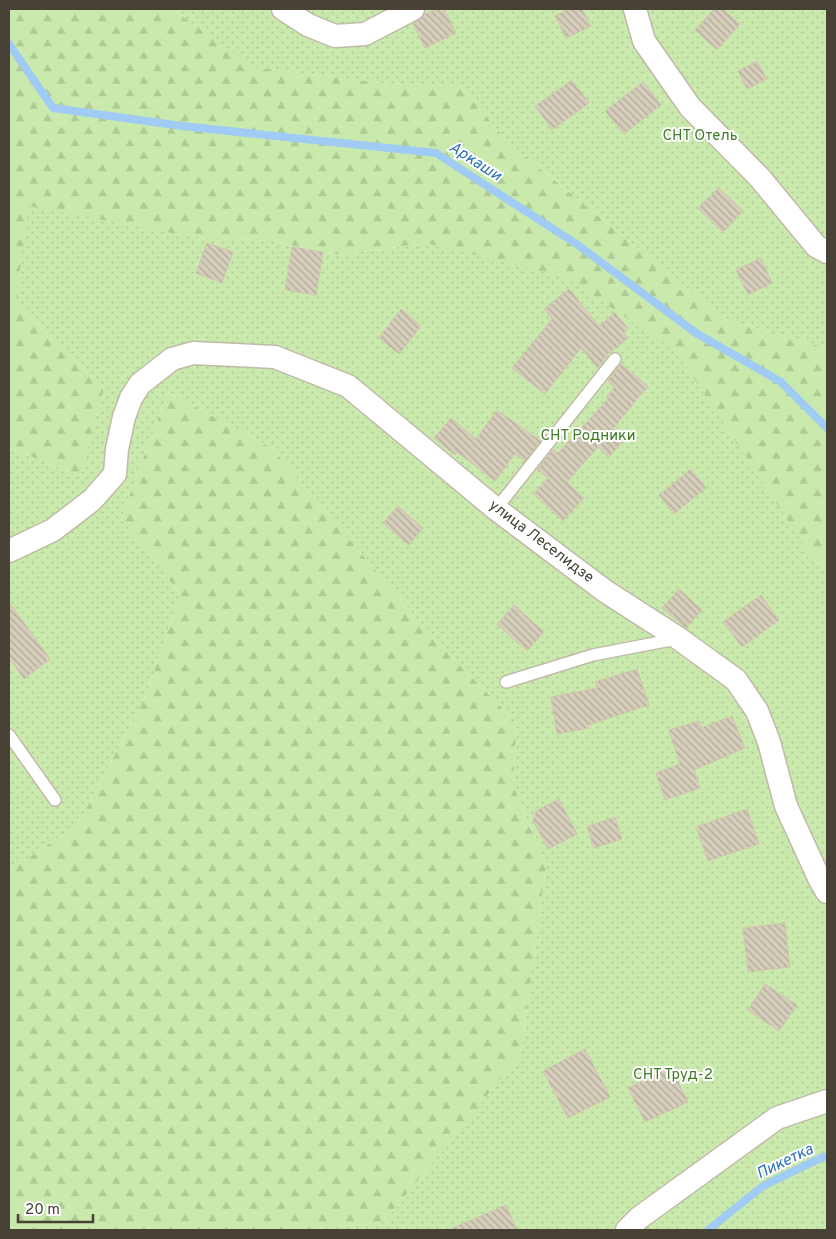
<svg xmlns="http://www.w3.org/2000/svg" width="836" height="1239" viewBox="0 0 836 1239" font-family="Overpass,sans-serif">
<defs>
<pattern id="forest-firs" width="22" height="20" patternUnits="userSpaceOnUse" patternTransform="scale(1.25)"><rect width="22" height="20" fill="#caeaad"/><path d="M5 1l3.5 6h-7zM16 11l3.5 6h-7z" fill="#afca95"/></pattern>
<pattern id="garden-dots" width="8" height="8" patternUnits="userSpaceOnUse" patternTransform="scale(1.25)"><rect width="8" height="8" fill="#caeaad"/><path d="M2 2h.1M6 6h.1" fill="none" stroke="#afca95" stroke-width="1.8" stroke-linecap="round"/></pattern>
<pattern id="building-back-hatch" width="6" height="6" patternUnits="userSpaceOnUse" patternTransform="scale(1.25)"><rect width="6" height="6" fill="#d6cebb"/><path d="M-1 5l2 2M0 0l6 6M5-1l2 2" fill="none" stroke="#afa999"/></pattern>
</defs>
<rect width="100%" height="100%" fill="#f4f1e6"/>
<!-- forest -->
<path fill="url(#forest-firs)" d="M 9,9 L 173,9 L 254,67 L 381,83 L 460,86 L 510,144 L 725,319 L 827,348 L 827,567 L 814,560 L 426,243 L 338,255 L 271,241 L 194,237 L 16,304 L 104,388 L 80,476 L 9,448 Z
M 168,392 L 272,448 L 435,640 L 517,723 L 513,784 L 546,867 L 521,1054 L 384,1222 L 306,1230 L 9,1230 L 9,871 L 78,824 L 146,695 L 180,594 L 121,518 Z"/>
<!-- garden -->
<path fill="url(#garden-dots)" d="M 173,9 L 827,9 L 827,348 L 725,319 L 510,144 L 460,86 L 381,83 L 253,67 Z
M 28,206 L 194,237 L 271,241 L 338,255 L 426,243 L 565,277 L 675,350 L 814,560 L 827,567 L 827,1230 L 306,1230 L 384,1222 L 521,1054 L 546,867 L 513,784 L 517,723 L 435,640 L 272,448 L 168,392 L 121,518 L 180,594 L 146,695 L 78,824 L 9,871 L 9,448 L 80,476 L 104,388 L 16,304 Z"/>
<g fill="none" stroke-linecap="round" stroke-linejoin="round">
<!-- stream -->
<path stroke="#9fcbf4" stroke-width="8" d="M 9,44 L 53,108 L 182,126 L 436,153 L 578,245 L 696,333 L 781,382 L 827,428
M 708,1230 L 763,1186 L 823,1157 L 827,1157"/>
</g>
<!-- building -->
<path fill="url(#building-back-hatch)" stroke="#d1c6ae" d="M 436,9 L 444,9 L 456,33 L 425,48 L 413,24 L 419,20 L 425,14 Z
M 568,9 L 582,9 L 591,26 L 566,38 L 555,16 Z
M 714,9 L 723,9 L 740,24 L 717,50 L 695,30 Z
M 757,61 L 767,79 L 747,89 L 738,71 Z
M 572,80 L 589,103 L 552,130 L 535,106 Z
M 643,82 L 661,105 L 624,134 L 605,111 Z
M 719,188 L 743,211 L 723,232 L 698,208 Z
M 207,243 L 233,252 L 222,283 L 196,273 Z
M 292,247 L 323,252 L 316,295 L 285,290 Z
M 761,258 L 772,283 L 748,295 L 736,270 Z
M 569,289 L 599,326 L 615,313 L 628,328 L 624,333 L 628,338 L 608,354 L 598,368 L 581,348 L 545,394 L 512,368 L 552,319 L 544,309 Z
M 401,309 L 421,326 L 399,354 L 379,338 Z
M 621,364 L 648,386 L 612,430 L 623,441 L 609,457 L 598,447 L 567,482 L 584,498 L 563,521 L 534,494 L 548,478 L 537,470 L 553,449 L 558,453 L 609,398 L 607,396 L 614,388 L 608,380 Z
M 497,410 L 541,441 L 525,461 L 515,454 L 495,481 L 457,452 L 455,455 L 434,438 L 451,418 L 476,439 Z
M 691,469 L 706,488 L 674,514 L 659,495 Z
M 398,506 L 423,528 L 409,545 L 383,523 Z
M 679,589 L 702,610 L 686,628 L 662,608 Z
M 761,595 L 779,620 L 742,647 L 723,622 Z
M 9,602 L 50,659 L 24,679 L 9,658 Z
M 514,605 L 544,632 L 527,651 L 497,624 Z
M 637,669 L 649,705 L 588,725 L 589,728 L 557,734 L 551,697 L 597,688 L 595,682 Z
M 732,716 L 745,748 L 694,770 L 700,788 L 665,800 L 656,773 L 680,764 L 669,730 L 699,721 L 701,728 Z
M 559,799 L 577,834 L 548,849 L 533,820 L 536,811 Z
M 747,809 L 759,844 L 708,861 L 696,827 Z
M 615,817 L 622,839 L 594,848 L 587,827 Z
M 785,923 L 790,967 L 748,972 L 743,928 Z
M 765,984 L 797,1005 L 779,1031 L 748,1010 Z
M 585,1049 L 610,1097 L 568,1118 L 543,1071 Z
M 671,1067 L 688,1102 L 645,1122 L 628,1088 Z
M 506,1205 L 517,1230 L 448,1230 Z"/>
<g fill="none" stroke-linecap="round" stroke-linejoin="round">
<defs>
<path id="lane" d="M 496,509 L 615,359
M 506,682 L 593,655 L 676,639
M 9,735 L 55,800"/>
<path id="street" d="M 283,9 L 308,25 L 335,36 L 365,34 L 413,9
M 635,9 L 644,41 L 690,107 L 760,178 L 816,246 L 827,252
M 9,551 L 53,530 L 92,500 L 115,474 L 117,449 L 124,417 L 131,398 L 140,384 L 172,359 L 193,353 L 275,357 L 348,386 L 496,509 L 605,591 L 678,638 L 736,680 L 757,711 L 769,742 L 786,806 L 819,878 L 827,892
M 627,1230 L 639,1218 L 777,1118 L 827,1101"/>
</defs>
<!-- lane casing -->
<use href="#lane" stroke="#c0baa8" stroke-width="14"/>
<!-- street casing -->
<use href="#street" stroke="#c0baa8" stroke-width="25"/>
<!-- lane -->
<use href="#lane" stroke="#fff" stroke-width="11"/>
<!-- street -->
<use href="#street" stroke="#fff" stroke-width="22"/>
</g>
<g text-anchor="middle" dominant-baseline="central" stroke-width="4" stroke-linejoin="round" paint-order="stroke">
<!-- park labels -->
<g font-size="15" fill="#407c25" stroke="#fff">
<text x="700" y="136">СНТ Отель</text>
<text x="588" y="436">СНТ Родники</text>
<text x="673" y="1075">СНТ Труд-2</text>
</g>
<!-- street labels -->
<g font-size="15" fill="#474235" stroke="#fff">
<text transform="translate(541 542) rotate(37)">улица Леселидзе</text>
</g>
<!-- water labels -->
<g font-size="16" font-style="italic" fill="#2971b9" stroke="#fff">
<text transform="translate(475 162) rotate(33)">Аркаши</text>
<text transform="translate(785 1162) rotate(-26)">Пикетка</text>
</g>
</g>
<!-- border -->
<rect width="836" height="1239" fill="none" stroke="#474235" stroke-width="20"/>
<!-- scale -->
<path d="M18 1214v8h75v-8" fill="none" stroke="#474235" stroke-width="2.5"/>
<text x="25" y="1214" font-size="15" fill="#474235" stroke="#ffffff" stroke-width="4" paint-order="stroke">20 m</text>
</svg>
